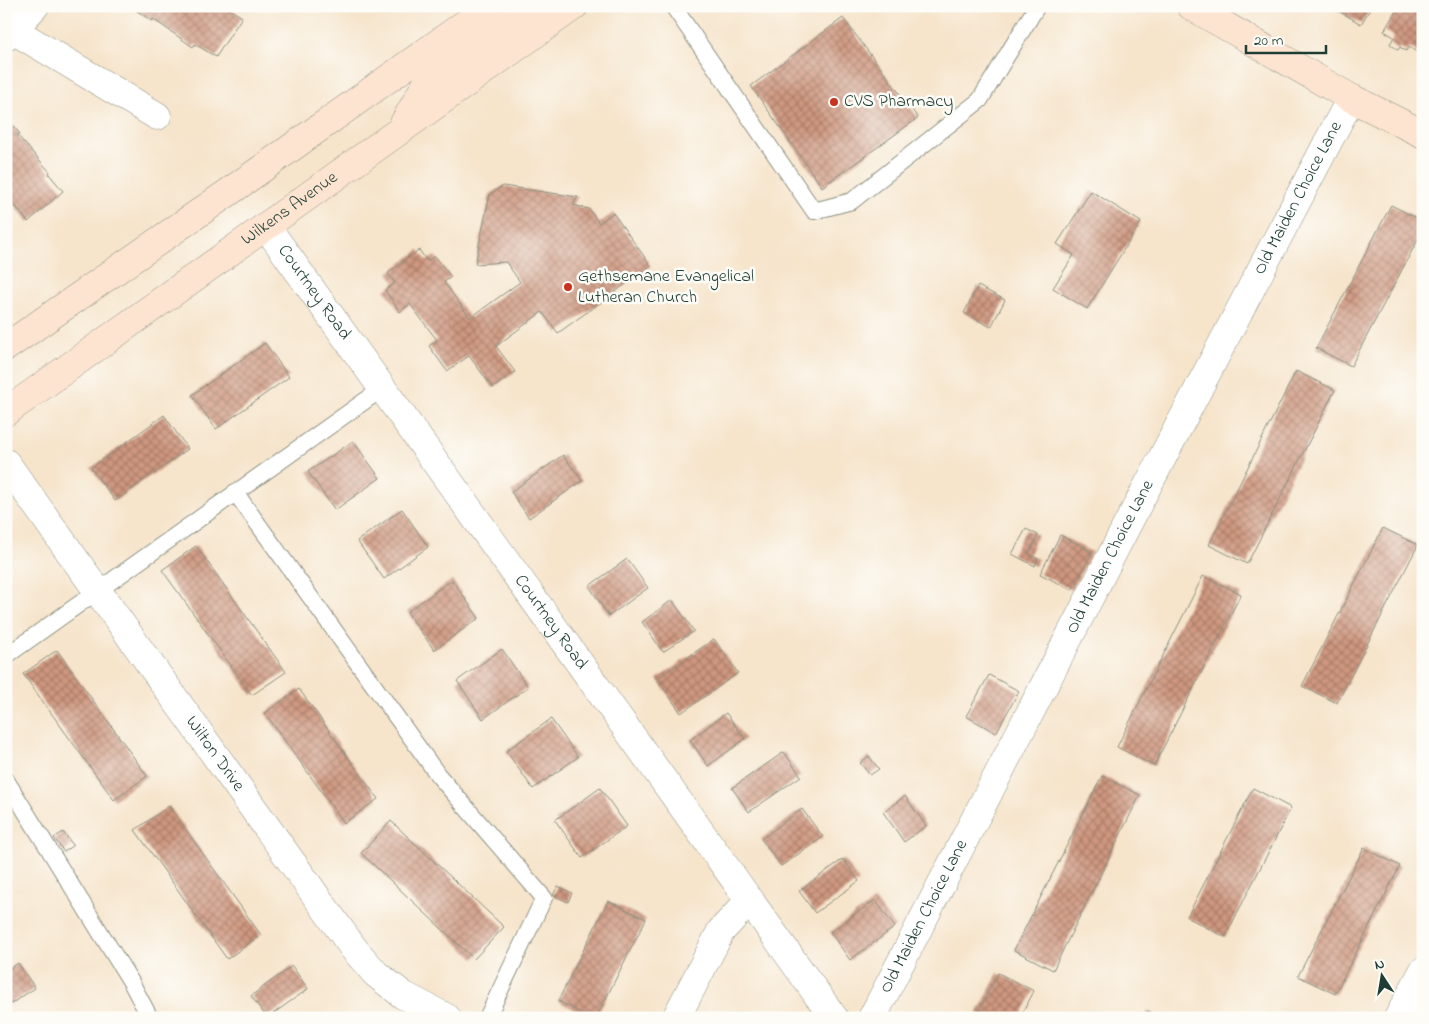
<svg xmlns="http://www.w3.org/2000/svg" width="1429" height="1024" viewBox="0 0 1429 1024" font-family="'Indie Flower',sans-serif">
<defs>
<pattern id="building-cross-hatch" width="8" height="8" patternUnits="userSpaceOnUse" patternTransform="scale(1.25)"><rect width="8" height="8" fill="#cf977f"/><path d="M0 0l8 8M0 8l8-8" fill="none" stroke="#a77c69"/></pattern>
</defs>
<rect width="100%" height="100%" fill="#fdfcf7"/>
<filter id="ink" filterUnits="userSpaceOnUse"><feTurbulence type="fractalNoise" baseFrequency=".02" numOctaves="2"/><feDisplacementMap in="SourceGraphic" scale="10" xChannelSelector="R" yChannelSelector="G"/><feConvolveMatrix kernelMatrix="1 2 1 2 8 2 1 2 1" color-interpolation-filters="sRGB"/></filter>
<filter id="wash" filterUnits="userSpaceOnUse"><feTurbulence type="fractalNoise" baseFrequency=".0096" numOctaves="4" result="noise"/><feDisplacementMap in="SourceGraphic" scale="20" xChannelSelector="R" yChannelSelector="G"/><feGaussianBlur stdDeviation="1.12" result="paint"/><feColorMatrix in="noise" values="0 0 0 0 0 0 0 0 0 0 0 0 0 0 0 0 0 1.4 0 .05"/><feComposite in="paint" operator="in"/></filter>
<g filter="url(#wash)">
<rect width="100%" height="100%" fill="#f6e4cb"/>
<g id="blocks">
<!-- building -->
<path fill="url(#building-cross-hatch)" d="M 130,6 L 225,6 L 242,17 L 216,57 L 195,44 L 193,47 L 153,19 L 152,21 Z
M 1339,6 L 1372,6 L 1361,24 L 1337,10 Z
M 1399,6 L 1418,6 L 1423,9 L 1423,56 L 1409,47 L 1406,51 L 1400,47 L 1398,50 L 1390,44 L 1394,37 L 1384,31 Z
M 843,18 L 918,118 L 822,187 L 751,86 Z
M 6,118 L 20,134 L 17,135 L 50,172 L 49,174 L 63,191 L 28,222 L 6,194 Z
M 503,186 L 578,197 L 573,205 L 589,209 L 599,223 L 613,213 L 651,266 L 558,333 L 542,312 L 496,346 L 515,372 L 493,388 L 469,356 L 447,371 L 429,346 L 437,340 L 410,304 L 400,312 L 385,290 L 395,283 L 388,273 L 419,250 L 427,261 L 435,256 L 451,277 L 444,282 L 470,318 L 520,282 L 506,262 L 475,264 L 490,194 Z
M 1091,191 L 1141,222 L 1087,309 L 1053,288 L 1074,255 L 1057,244 Z
M 1391,205 L 1423,221 L 1423,230 L 1351,366 L 1316,348 Z
M 978,286 L 1005,300 L 991,327 L 964,313 Z
M 265,343 L 289,377 L 216,429 L 192,395 Z
M 1296,371 L 1335,390 L 1247,564 L 1209,545 Z
M 164,415 L 188,449 L 115,501 L 91,468 Z
M 353,441 L 380,478 L 335,510 L 308,472 Z
M 563,455 L 582,481 L 529,518 L 511,492 Z
M 402,509 L 428,547 L 384,579 L 357,541 Z
M 1383,528 L 1418,545 L 1337,703 L 1302,686 Z
M 1026,529 L 1038,535 L 1029,554 L 1038,559 L 1035,566 L 1012,554 Z
M 1060,535 L 1092,552 L 1072,590 L 1040,574 Z
M 196,546 L 286,672 L 252,695 L 162,570 Z
M 627,559 L 648,588 L 609,616 L 589,586 Z
M 1203,576 L 1241,594 L 1154,766 L 1117,747 Z
M 452,580 L 479,618 L 434,650 L 407,612 Z
M 672,600 L 694,631 L 663,652 L 642,622 Z
M 714,639 L 738,673 L 681,713 L 657,679 Z
M 502,649 L 528,687 L 483,719 L 457,681 Z
M 57,650 L 147,776 L 114,800 L 23,674 Z
M 989,675 L 1019,691 L 996,733 L 966,716 Z
M 299,689 L 378,799 L 344,823 L 265,713 Z
M 726,713 L 745,739 L 708,766 L 690,740 Z
M 551,719 L 578,757 L 533,789 L 506,751 Z
M 784,752 L 801,776 L 749,812 L 732,788 Z
M 869,756 L 879,769 L 870,775 L 860,763 Z
M 1102,776 L 1140,795 L 1053,970 L 1014,950 Z
M 600,788 L 627,826 L 582,858 L 555,820 Z
M 1253,788 L 1291,808 L 1225,937 L 1187,917 Z
M 905,796 L 926,826 L 904,842 L 883,812 Z
M 169,806 L 261,935 L 227,959 L 135,830 Z
M 802,809 L 823,837 L 781,866 L 761,839 Z
M 391,821 L 504,927 L 474,959 L 361,853 Z
M 63,832 L 73,845 L 64,852 L 54,838 Z
M 1364,848 L 1400,866 L 1335,994 L 1298,976 Z
M 843,859 L 859,881 L 815,913 L 799,891 Z
M 558,886 L 572,893 L 568,902 L 553,895 Z
M 875,900 L 895,927 L 850,960 L 830,932 Z
M 608,901 L 646,919 L 596,1018 L 590,1018 L 558,1001 Z
M 18,963 L 35,988 L 6,1007 L 6,971 Z
M 292,966 L 308,989 L 267,1018 L 251,996 Z
M 998,973 L 1034,991 L 1020,1018 L 975,1018 Z
M 1148,1011 L 1161,1018 L 1145,1018 Z"/>
</g>
</g>
<g filter="url(#ink)">
<use href="#blocks" fill-opacity="0" stroke="#8a9080" stroke-width="1"/>
<g fill="none" stroke-linecap="round" stroke-linejoin="round">
<defs>
<path id="lane" d="M 673,6 L 814,211 L 852,201 L 980,100 L 1037,6
M 235,492 L 438,775 L 544,898 L 487,1018
M 6,656 L 383,388
M 6,780 L 131,982 L 150,1018"/>
<g id="street">
<path d="M 13,30 L 157,116"/>
<path d="M 6,37 L 35,6"/>
<path id="s1" d="M 266,226 L 834,1018"/>
<path id="s2" d="M 6,463 L 354,949 L 376,974 L 403,995 L 447,1018"/>
<path d="M 676,1018 L 721,931 L 750,900"/>
<path id="s3" d="M 872,1018 L 1138,504 L 1351,98"/>
<path d="M 1398,1018 L 1423,971"/>
</g>
<g id="secondary">
<path d="M 1191,6 L 1351,98 L 1423,134"/>
<path d="M 404,123 L 428,81 L 533,6"/>
<path d="M 6,347 L 239,185 L 490,6"/>
<path id="s4" d="M 6,412 L 574,6"/>
</g>
</defs>
<!-- lane casing -->
<use href="#lane" stroke="#8a9080" stroke-width="18"/>
<!-- street casing -->
<use href="#street" stroke="#8a9080" stroke-width="29"/>
<!-- secondary casing -->
<use href="#secondary" stroke="#8a9080" stroke-width="29"/>
<!-- lane -->
<use href="#lane" stroke="#fff" stroke-width="16"/>
<!-- street -->
<use href="#street" stroke="#fff" stroke-width="28"/>
<!-- secondary -->
<use href="#secondary" stroke="#fde4d1" stroke-width="28"/>
</g>
</g>
<!-- markers -->
<g fill="#c8321e" stroke="#fdfcf7" stroke-width="2">
<circle cx="834" cy="102" r="5"/>
<circle cx="568" cy="287" r="5"/>
</g>
<g text-anchor="middle" dominant-baseline="central" stroke-width="5" stroke-linejoin="round" paint-order="stroke">
<!-- poi labels -->
<g font-size="18" fill="#1f3d34" stroke="#fdfcf7" text-anchor="start">
<text x="844" y="102">CVS Pharmacy</text>
<text x="578" y="277">Gethsemane Evangelical<tspan x="578" dy="21">Lutheran Church</tspan></text>
</g>
<!-- street labels -->
<g font-size="18" fill="#1f3d34" stroke="#fdfcf7">
<text stroke="none"><textPath href="#s3" startOffset="924">Old Maiden Choice Lane</textPath></text>
<text stroke="none"><textPath href="#s4" startOffset="349">Wilkens Avenue</textPath></text>
<text stroke="none"><textPath href="#s1" startOffset="82">Courtney Road</textPath></text>
<text stroke="none"><textPath href="#s3" startOffset="519">Old Maiden Choice Lane</textPath></text>
<text stroke="none"><textPath href="#s1" startOffset="488">Courtney Road</textPath></text>
<text stroke="none"><textPath href="#s2" startOffset="358">Wilton Drive</textPath></text>
<text stroke="none"><textPath href="#s3" startOffset="114">Old Maiden Choice Lane</textPath></text>
</g>
</g>
<!-- margin -->
<rect width="1429" height="1024" fill="none" stroke="#fdfcf7" stroke-width="25"/>
<!-- north arrow -->
<g transform="translate(1382 976) rotate(348)" stroke="#fdfcf7" stroke-width="4" paint-order="stroke">
<path d="M0-4L9 19L0 12L-9 19Z" fill="#1f3d34"/>
<text y="-8" font-size="14" font-weight="bold" text-anchor="middle" fill="#1f3d34">N</text>
</g>
<!-- scale -->
<path d="M1246 45v8h80v-8" fill="none" stroke="#1f3d34" stroke-width="2.5"/>
<text x="1254" y="45" font-size="15" fill="#1f3d34" stroke="#fdfcf7" stroke-width="4" paint-order="stroke">20 m</text>
</svg>
